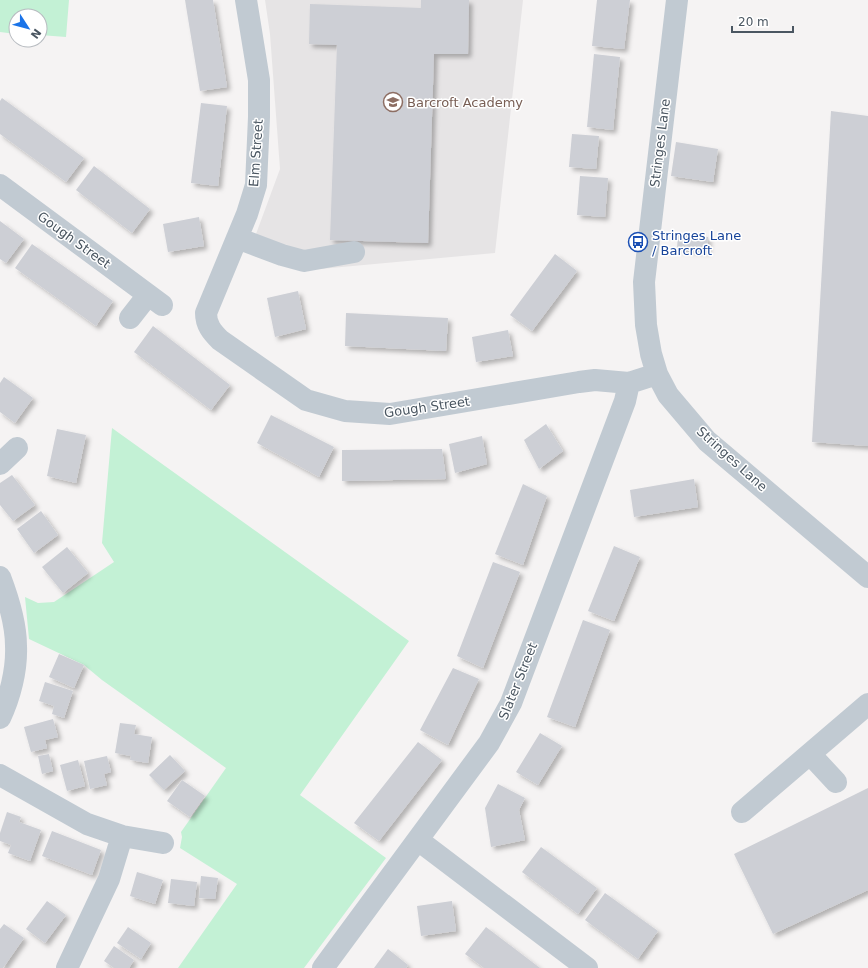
<svg xmlns="http://www.w3.org/2000/svg" width="868" height="968" viewBox="0 0 868 968" font-family="'DejaVu Sans',sans-serif">
<defs>
<filter id="shadow"><feDropShadow dx="3.5" dy="3.5" stdDeviation="2" flood-color="#0004"/></filter>
</defs>
<rect width="100%" height="100%" fill="#f5f3f3"/>
<!-- education -->
<path fill="#e6e4e5" d="M 265,0 L 523,0 L 495,253 L 320,269 L 256,234 L 280,169 L 270,34 Z"/>
<!-- green -->
<path fill="#c3f1d5" d="M 0,0 L 69,0 L 66,37 L 40,35 L 40,16 L 16,16 L 16,34 L 0,32 Z
M 112,428 L 409,641 L 300,795 L 386,858 L 304,968 L 178,968 L 237,884 L 180,848 L 182,837 L 181,832 L 226,768 L 102,680 L 84,665 L 29,639 L 25,597 L 38,603 L 54,602 L 114,562 L 102,543 Z"/>
<!-- building -->
<path fill="#cdcfd5" filter="url(#shadow)" d="M 185,0 L 213,0 L 227,87 L 200,91 Z
M 421,0 L 469,0 L 468,54 L 434,54 L 428,243 L 330,240 L 337,45 L 309,44 L 310,4 L 421,8 Z
M 597,0 L 630,0 L 624,49 L 592,46 Z
M 594,54 L 620,57 L 613,130 L 587,127 Z
M 2,98 L 84,158 L 66,182 L 0,134 L 0,101 Z
M 201,103 L 227,106 L 218,186 L 191,183 Z
M 831,111 L 868,116 L 868,446 L 812,442 Z
M 572,134 L 599,136 L 596,169 L 569,167 Z
M 676,142 L 718,149 L 713,182 L 671,176 Z
M 94,166 L 150,209 L 132,233 L 76,190 Z
M 580,176 L 608,178 L 605,217 L 577,215 Z
M 199,217 L 204,246 L 168,252 L 163,224 Z
M 0,221 L 24,239 L 6,263 L 0,259 Z
M 678,234 L 708,237 L 707,251 L 677,249 Z
M 32,244 L 113,301 L 96,326 L 15,268 Z
M 555,254 L 577,271 L 532,331 L 510,315 Z
M 298,291 L 306,329 L 275,337 L 267,298 Z
M 346,313 L 448,318 L 446,351 L 345,346 Z
M 153,326 L 230,385 L 211,410 L 134,352 Z
M 508,330 L 513,356 L 476,362 L 472,337 Z
M 4,377 L 33,398 L 15,423 L 0,412 L 0,383 Z
M 271,415 L 334,447 L 319,477 L 257,443 Z
M 546,424 L 563,451 L 539,469 L 524,440 Z
M 57,429 L 86,435 L 76,483 L 47,476 Z
M 482,436 L 487,464 L 455,473 L 449,444 Z
M 442,449 L 446,479 L 342,481 L 342,450 Z
M 12,475 L 35,505 L 13,521 L 0,505 L 0,483 Z
M 694,479 L 698,507 L 634,517 L 630,490 Z
M 523,484 L 547,496 L 523,565 L 495,554 Z
M 41,511 L 58,535 L 34,553 L 17,529 Z
M 614,546 L 640,557 L 614,621 L 588,611 Z
M 67,547 L 88,573 L 63,593 L 42,567 Z
M 493,562 L 520,572 L 483,668 L 457,656 Z
M 583,620 L 610,630 L 575,727 L 547,717 Z
M 59,654 L 84,665 L 74,688 L 49,677 Z
M 453,668 L 479,679 L 448,745 L 420,730 Z
M 45,682 L 73,691 L 64,718 L 52,714 L 54,706 L 39,701 Z
M 53,719 L 58,737 L 45,740 L 47,748 L 31,752 L 24,727 Z
M 120,723 L 136,725 L 134,734 L 152,737 L 148,763 L 130,760 L 131,756 L 115,753 Z
M 540,733 L 562,746 L 538,785 L 516,772 Z
M 418,742 L 442,760 L 379,841 L 354,823 Z
M 49,754 L 53,771 L 42,774 L 38,756 Z
M 170,755 L 185,771 L 164,790 L 149,775 Z
M 107,756 L 111,772 L 104,774 L 107,785 L 90,789 L 84,761 Z
M 78,760 L 85,786 L 67,791 L 60,765 Z
M 182,780 L 205,796 L 190,817 L 167,801 Z
M 498,784 L 525,798 L 519,810 L 525,840 L 491,847 L 485,808 Z
M 868,788 L 868,890 L 773,934 L 734,854 Z
M 7,812 L 21,817 L 19,822 L 41,830 L 30,861 L 8,853 L 11,845 L 0,841 L 0,833 Z
M 52,831 L 101,850 L 92,875 L 42,856 Z
M 541,847 L 597,888 L 578,914 L 522,872 Z
M 137,872 L 163,880 L 155,904 L 130,896 Z
M 201,876 L 218,878 L 215,899 L 199,898 Z
M 171,879 L 197,882 L 194,906 L 168,903 Z
M 605,893 L 658,931 L 638,959 L 585,920 Z
M 47,901 L 66,915 L 45,943 L 26,929 Z
M 452,901 L 456,931 L 421,936 L 417,906 Z
M 4,924 L 24,938 L 3,968 L 0,968 L 0,929 Z
M 128,927 L 151,943 L 141,959 L 117,943 Z
M 486,927 L 540,968 L 484,968 L 465,954 Z
M 114,946 L 134,960 L 129,968 L 114,968 L 104,961 Z
M 388,949 L 408,965 L 406,968 L 374,968 Z"/>
<g fill="none" stroke-linecap="round" stroke-linejoin="round">
<!-- minor -->
<path stroke="#c1cad2" stroke-width="22" d="M 246,0 L 259,80 L 259,117 L 256,185 L 247,214 L 206,313 C 206,325 212,332 220,340 L 306,400 L 345,411 L 390,414 L 579,382 L 595,380 L 629,383
M 677,0 L 644,282 L 646,325 L 651,354 L 657,374 L 668,395 L 707,441 L 868,577
M 0,185 L 162,305
M 237,238 L 282,255 L 304,261 L 354,252
M 130,318 L 148,295
M 0,464 L 17,448
M 0,577 C 8,598 16,622 16,646 C 17,670 10,697 0,718
M 810,754 L 836,782
M 0,775 L 87,824 L 122,836 L 163,843
M 742,812 L 868,704
M 418,840 L 587,968
M 67,968 L 109,879 L 122,836
M 323,968 L 489,743 L 511,703 L 625,401 L 629,383 L 657,374"/>
</g>
<!-- icons -->
<defs>
<symbol id="school-ring" viewBox="-11 -11 22 22"><circle r="9.5" fill="#fff" stroke="#8d6e63" stroke-width="1.5"/><path d="M0-5L7-2L0 1L-7-2ZM-4 1L0 2.5L4 1V4Q0 6-4 4Z" fill="#8d6e63"/></symbol>
<symbol id="bus-ring" viewBox="-11 -11 22 22"><circle r="9.5" fill="#fff" stroke="#1a4fb4" stroke-width="1.5"/><path d="M-5-6H5V4H4V6H2V4H-2V6H-4V4H-5ZM-3.5-4V0h7V-4ZM-3.5 1.2v1.5H-2V1.2ZM2 1.2v1.5H3.5V1.2Z" fill="#1a4fb4"/></symbol>
</defs>
<g fill-rule="evenodd">
<use href="#school-ring" x="382" y="91" width="22" height="22"/>
<use href="#bus-ring" x="627" y="231" width="22" height="22"/>
</g>
<g text-anchor="middle" dominant-baseline="central" stroke-width="3" stroke-linejoin="round" paint-order="stroke">
<!-- education labels -->
<g font-size="13" fill="#785e54" stroke="#fff" text-anchor="start">
<text x="407" y="102">Barcroft Academy</text>
</g>
<!-- street labels -->
<g font-size="13" fill="#4a5661" stroke="#fff">
<text transform="translate(660 143) rotate(-83)">Stringes Lane</text>
<text transform="translate(256 153) rotate(-86)">Elm Street</text>
<text transform="translate(74 240) rotate(36)">Gough Street</text>
<text transform="translate(427 407) rotate(-8)">Gough Street</text>
<text transform="translate(732 459) rotate(42)">Stringes Lane</text>
<text transform="translate(518 681) rotate(-68)">Slater Street</text>
</g>
<!-- transit labels -->
<g font-size="13" fill="#164399" stroke="#fff" text-anchor="start">
<text x="652" y="235">Stringes Lane<tspan x="652" dy="15">/ Barcroft</tspan></text>
</g>
</g>
<!-- north arrow -->
<g transform="translate(28 28) rotate(126)"><circle r="19" fill="#ffffff" stroke="#b7bbc0"/>
<path d="M0-3L7 15L0 10L-7 15Z" fill="#1a73e8"/>
<text y="-6" font-size="11" font-weight="bold" text-anchor="middle" fill="#4a5661">N</text>
</g>
<!-- scale -->
<path d="M732 26v6h61v-6" fill="none" stroke="#4a5661" stroke-width="2"/>
<text x="738" y="26" font-size="12" fill="#4a5661" stroke="#ffffff" stroke-width="3" paint-order="stroke">20 m</text>
</svg>
